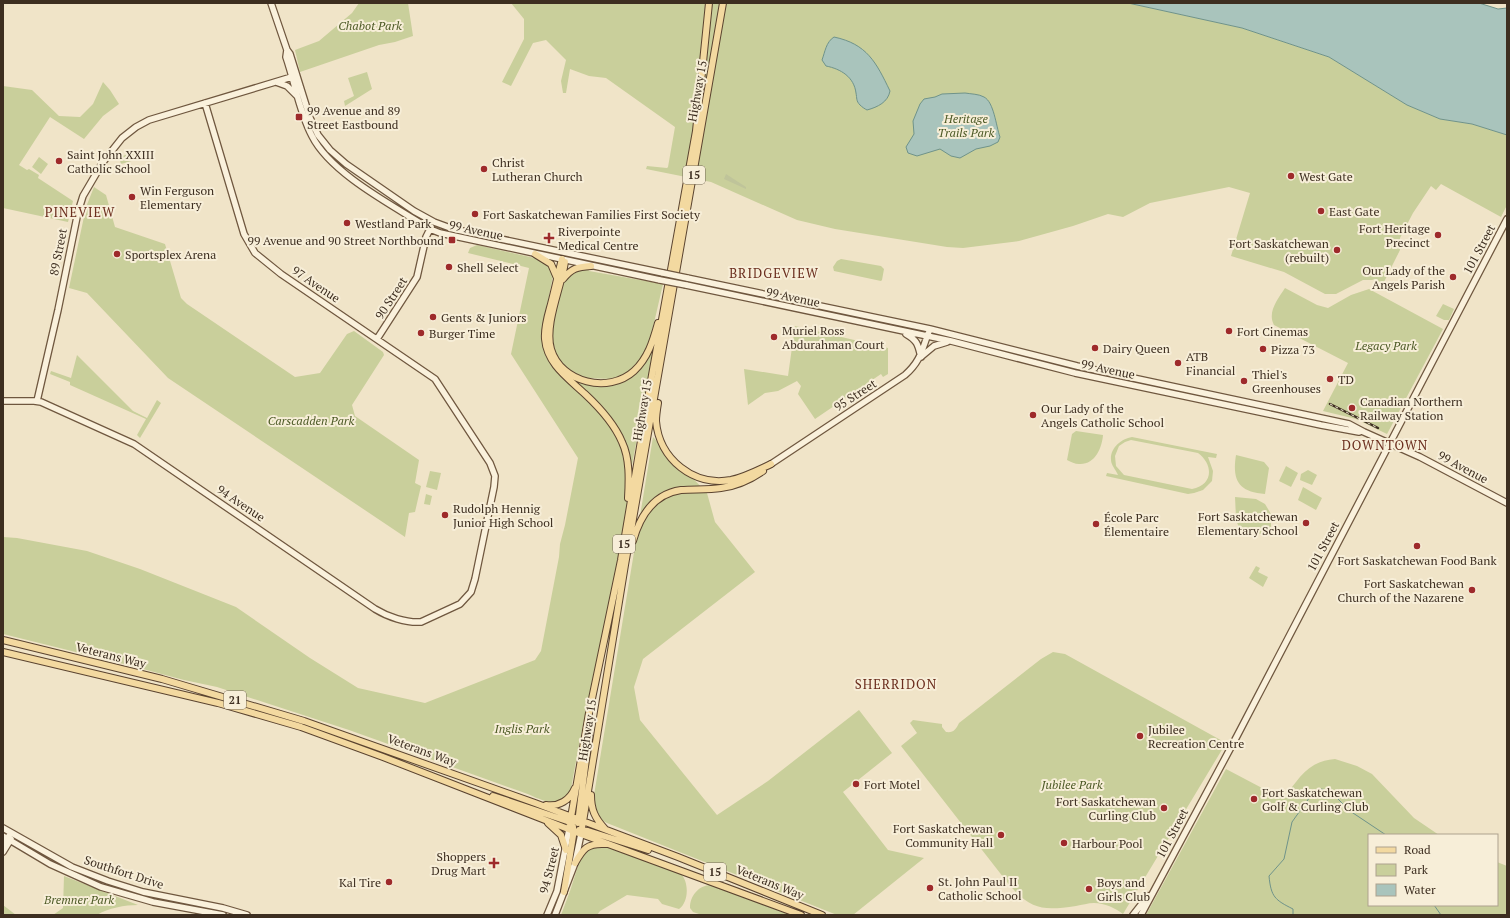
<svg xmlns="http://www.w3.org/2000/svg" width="1510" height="918" viewBox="0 0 1510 918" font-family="'PT Serif',serif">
<rect width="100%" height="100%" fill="#f0e4c8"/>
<!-- green -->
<path fill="#c9cf9b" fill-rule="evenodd" d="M 359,3 L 408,3 L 413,36 L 395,42 L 379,45 L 300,72 L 295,50 L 319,41 L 352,13 Z
M 511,3 L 1128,3 L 1242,28 L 1329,57 L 1407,105 L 1440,119 L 1472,124 L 1507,135 L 1507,205 L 1501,217 L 1441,184 L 1436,190 L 1431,186 L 1413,213 L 1400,238 L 1400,250 L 1383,284 L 1375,279 L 1372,280 L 1363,280 L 1336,294 L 1325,294 L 1284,272 L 1231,256 L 1250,193 L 1229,187 L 1150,203 L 1123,217 L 1108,214 L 1073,226 L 1019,241 L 963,248 L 947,247 L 835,229 L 797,220 L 711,182 L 646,169 L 647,166 L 667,168 L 668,167 L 675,127 L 606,78 L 589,76 L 570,69 L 566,93 L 563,93 L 561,81 L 566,60 L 546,40 L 533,43 L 511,86 L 502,82 L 524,39 L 524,19 Z
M 367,72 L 372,89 L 345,106 L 344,101 L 354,96 L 348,78 Z
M 103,82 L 110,90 L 119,104 L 103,116 L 84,139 L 50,117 L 19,165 L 27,170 L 29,169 L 39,175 L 38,178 L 73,201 L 68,222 L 3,208 L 3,86 L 32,90 L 59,116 L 80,117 L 93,104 Z
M 132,153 L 135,160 L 121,164 L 119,157 Z
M 39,157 L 48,164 L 41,174 L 32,167 Z
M 94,187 L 106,195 L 115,227 L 165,244 L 181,298 L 187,304 L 295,377 L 320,373 L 347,334 L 354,331 L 383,352 L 384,355 L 352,405 L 355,416 L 419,460 L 415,483 L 421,486 L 415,512 L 409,513 L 405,537 L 168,378 L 87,293 L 69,288 L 86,207 Z
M 477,245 L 539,259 L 548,265 L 553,276 L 542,332 L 557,369 L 609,422 C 620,439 627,458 628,479 C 629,519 618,560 610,599 C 596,662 582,726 571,789 C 562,812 540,799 525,793 L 349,730 L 217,687 L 184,680 L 128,665 L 3,634 L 3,537 L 17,538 L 87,551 L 140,569 L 236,607 L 310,658 L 358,688 L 425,703 L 535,660 L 541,651 L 559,557 L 560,544 L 565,525 L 578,458 L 511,354 L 529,268 L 468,253 L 470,248 Z
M 841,259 L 881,266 L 884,269 L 882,280 L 881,281 L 834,271 L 833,267 L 837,261 Z
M 576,269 L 588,269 L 589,271 L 663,284 L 648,349 L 636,366 L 624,374 L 612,379 L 586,378 L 577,376 L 566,368 L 558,359 L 551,342 L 552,326 L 563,284 L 566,277 Z
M 1285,288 L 1317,305 L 1328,308 L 1351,295 L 1369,289 L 1443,329 L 1387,434 L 1356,419 L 1323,411 L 1348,363 L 1274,325 C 1267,312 1278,299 1285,288 Z
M 1443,304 L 1454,309 L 1449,320 L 1444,320 L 1436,316 Z
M 795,326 L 888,348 L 888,374 L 883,377 L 881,374 L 815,419 L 798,394 L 801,386 L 797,381 L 778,391 L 765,393 L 748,405 L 744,369 L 788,376 Z
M 651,352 L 653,353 L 629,481 L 624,444 L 576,382 L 579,381 L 614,384 C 629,380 643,365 651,352 Z
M 77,355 L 133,411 L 147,418 L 157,400 L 161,403 L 140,438 L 137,435 L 146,419 L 70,385 L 70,382 L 50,374 L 51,371 L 71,378 Z
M 1076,431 L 1103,435 C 1102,448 1095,465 1079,464 C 1075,464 1071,462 1067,460 L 1072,434 Z
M 653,437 L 707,493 L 715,522 L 755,572 L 643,659 L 634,687 L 640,720 L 717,815 L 768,781 L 859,710 L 892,753 L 843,792 L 888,850 L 924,858 L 853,915 L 837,915 L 607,823 C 594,816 595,809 594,795 Z
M 1132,437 L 1217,454 L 1216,458 L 1208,457 L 1213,471 L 1212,481 L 1203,490 L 1194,493 L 1188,494 L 1106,476 L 1107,473 L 1118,475 C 1116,470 1111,465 1111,460 C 1110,448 1121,439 1132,437 ZM 1131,440 L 1198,453 C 1214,465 1213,485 1192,489 L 1124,475 L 1116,466 L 1115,456 L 1119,446 L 1125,442 Z
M 1236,455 L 1264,462 L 1269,468 L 1265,494 C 1238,492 1232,480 1236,455 Z
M 1286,466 L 1298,473 L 1291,487 L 1279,481 Z
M 1308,470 L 1317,475 L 1312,485 L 1300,480 L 1301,474 Z
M 430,471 L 441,473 L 437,490 L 426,487 Z
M 1303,487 L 1322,498 L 1316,510 L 1298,500 Z
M 426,494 L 432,496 L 430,505 L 424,504 Z
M 1235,497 L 1256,499 L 1265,504 L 1271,514 L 1271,526 L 1267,535 C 1233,528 1237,532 1235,497 Z
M 1256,566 L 1260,568 L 1258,572 L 1268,577 L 1263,587 L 1249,578 Z
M 1053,652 L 1065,654 L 1226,743 L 1123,914 C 1115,908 1105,903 1094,903 C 1088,903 1082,905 1076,906 C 1042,911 1030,910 1007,882 L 901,746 L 917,733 L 910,723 L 913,720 L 942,724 L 942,727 L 946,732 C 954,733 956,729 959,723 L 1041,659 Z
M 1335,759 L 1357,766 L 1372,774 L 1414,818 L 1439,835 L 1369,835 L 1369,905 L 1497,905 L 1497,862 L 1507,866 L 1507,915 L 1146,915 L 1226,769 L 1283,799 C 1299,779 1307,761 1335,759 Z
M 603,846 L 681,874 C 689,882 689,902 679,909 L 662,904 L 658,899 L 627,895 L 600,911 L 597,915 L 561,915 L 570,891 L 581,857 C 587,849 594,847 603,846 Z
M 64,876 L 138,905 C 125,905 108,908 97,915 L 53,915 L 63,908 Z
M 710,885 L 728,891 L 790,915 L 702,915 L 693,912 L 690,908 C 690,896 698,886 710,885 Z
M 3,905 L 16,915 L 3,915 Z"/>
<!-- cemetery -->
<path fill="#bfc49a" d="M 726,174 L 746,187 L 746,189 L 724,179 Z"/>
<!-- water -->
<path fill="#a9c4bc" stroke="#6f938a" d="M 1128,3 L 1479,3 L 1498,9 L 1507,8 L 1507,135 L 1472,124 L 1440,119 L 1407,105 L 1329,57 L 1242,28 Z
M 834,37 C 867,44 876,62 890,91 C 888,102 878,107 867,110 C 865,109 862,107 860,105 C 856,101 857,98 856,93 C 854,77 841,69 826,66 L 822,60 C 825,52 826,42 834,37 Z
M 965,93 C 971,94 979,94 984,97 C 994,102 996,126 1000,137 L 998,142 L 990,146 L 976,149 L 960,158 L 951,156 L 940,149 L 917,156 L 908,153 L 906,147 L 914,134 L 913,121 L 920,104 L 924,99 L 935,97 L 942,94 Z"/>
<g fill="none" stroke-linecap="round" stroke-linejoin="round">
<!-- stream -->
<path stroke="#6f938a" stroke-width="1" d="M 1434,905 L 1441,915
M 1293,915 L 1293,909 C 1275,900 1271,897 1269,876 L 1284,859 L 1292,822 L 1312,794 L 1320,789 L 1329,790 L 1350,811 L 1386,835"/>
<defs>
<path id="secondary" d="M 271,3 L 287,50 L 286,57 C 295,83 299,111 312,136 C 331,174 394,206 430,229 L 440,233 L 660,280
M 287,50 L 290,54 L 310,118 L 318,135 L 330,150 L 346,164 L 414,211 L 434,222 L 453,229 L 663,273
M 276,82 L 287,86 L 297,96
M 687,278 L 930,329 L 1077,366 L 1349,424 L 1364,432 L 1420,457 L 1507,503
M 686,285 L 951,341 L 1075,373 L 1321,425 L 1359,432
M 906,334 C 918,341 918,345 921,357
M 377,339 L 417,277 L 426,237 L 431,227
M 922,356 L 934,346 L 947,342
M 3,401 L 34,401 L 41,402 L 134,444 L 375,609 C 388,617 406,623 421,622 L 460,604 L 471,592 L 475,579 L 494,487 L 495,476 L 490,463 L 435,379 L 281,274 L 255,253 L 244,234 L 205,103
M 37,401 L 58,310 L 78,212 L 83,196 L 103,162 L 122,138 L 136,127 L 149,120 L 295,76
M 771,464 L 905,375 C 922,360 922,348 930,329
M 3,828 L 72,867 L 108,881 L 143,892 L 223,908 L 247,915
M 3,836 L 50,864 L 101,887 L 153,902 L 223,915
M 3,844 L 9,836
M 3,852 L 11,839
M 547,915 L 557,891 L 569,829
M 555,915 L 575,863 L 581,834
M 1133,915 L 1148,896
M 1141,915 L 1237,736 L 1507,219"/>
<path id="primary" d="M 535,254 L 551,264 L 557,278
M 562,259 C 558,274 555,289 551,304 C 548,315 544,327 545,339 C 547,364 568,378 585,394 C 600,408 614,423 622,442 C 630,459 629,480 628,498
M 565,262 C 561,288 544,325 551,349 C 561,383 609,394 634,371 C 648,358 653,341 658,323
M 563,279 C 572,268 577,267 591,266
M 658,403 C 657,409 656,415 656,421 C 659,459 694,487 731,480 C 745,477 758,470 771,464
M 633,541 C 640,516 653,494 681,490 C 694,489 708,490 721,488 C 737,486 750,480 763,471
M 3,640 L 162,679 L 304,721 L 535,803 L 678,857 L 822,915
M 3,652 L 218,703 L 301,727 L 383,757 L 581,834 L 801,915
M 591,795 C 591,810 595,818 605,829
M 493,796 L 567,821 L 573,822
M 546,805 C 559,807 570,800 575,788
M 548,823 L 561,835 L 566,850
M 578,823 L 589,735
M 569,829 L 589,713 L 621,560 L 652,375 L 696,131 L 709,3
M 579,830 L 588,831 L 648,850
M 581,834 L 625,565 L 723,3
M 575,863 C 583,849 587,843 605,844
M 564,892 L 573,836 L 573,827"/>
</defs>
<!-- secondary casing -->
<use href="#secondary" stroke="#6f573f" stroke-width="8"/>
<!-- primary casing -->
<use href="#primary" stroke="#5b4430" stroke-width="8"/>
<!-- secondary -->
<use href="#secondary" stroke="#faf1dc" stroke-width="5.5"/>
<!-- primary -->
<use href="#primary" stroke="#f3d9a0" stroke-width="6"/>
<defs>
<path id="rail" d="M 1330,404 L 1378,428"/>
</defs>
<!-- rail casing -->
<use href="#rail" stroke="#3d2e20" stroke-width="2.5"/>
<!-- rail -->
<use href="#rail" stroke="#f7eed8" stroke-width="1" stroke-dasharray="3" stroke-linecap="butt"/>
<defs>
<path id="secondary-bridge" d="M 663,273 L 687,278
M 660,280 L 686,285"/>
</defs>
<!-- secondary-bridge casing -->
<use href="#secondary-bridge" stroke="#6f573f" stroke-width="8" stroke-linecap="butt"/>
<!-- secondary-bridge -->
<use href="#secondary-bridge" stroke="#faf1dc" stroke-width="5.5"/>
</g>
<!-- markers -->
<g fill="#9e2a2b" stroke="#f7eed8" stroke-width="1.5">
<rect x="295" y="113" width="8" height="8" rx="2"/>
<circle cx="59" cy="161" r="4"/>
<circle cx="484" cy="169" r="4"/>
<circle cx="1291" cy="176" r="4"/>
<circle cx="132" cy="197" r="4"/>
<circle cx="1321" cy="211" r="4"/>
<circle cx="475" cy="214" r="4"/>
<circle cx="347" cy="223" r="4"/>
<circle cx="1438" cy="235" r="4"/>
<path d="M547 232h4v4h4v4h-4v4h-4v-4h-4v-4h4z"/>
<rect x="448" y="236" width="8" height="8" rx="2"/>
<circle cx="1337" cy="250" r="4"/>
<circle cx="117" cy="254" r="4"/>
<circle cx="449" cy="267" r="4"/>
<circle cx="1453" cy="277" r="4"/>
<circle cx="433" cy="317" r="4"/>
<circle cx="1229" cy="331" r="4"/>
<circle cx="421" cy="333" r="4"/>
<circle cx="774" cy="337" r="4"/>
<circle cx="1095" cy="348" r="4"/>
<circle cx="1263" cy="349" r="4"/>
<circle cx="1178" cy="363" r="4"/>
<circle cx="1330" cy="379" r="4"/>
<circle cx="1244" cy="381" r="4"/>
<circle cx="1352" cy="408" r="4"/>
<circle cx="1033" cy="415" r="4"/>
<circle cx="445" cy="515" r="4"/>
<circle cx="1306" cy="523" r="4"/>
<circle cx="1096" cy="524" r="4"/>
<circle cx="1417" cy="546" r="4"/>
<circle cx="1472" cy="590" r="4"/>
<circle cx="1140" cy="736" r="4"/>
<circle cx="856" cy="784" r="4"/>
<circle cx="1254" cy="799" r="4"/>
<circle cx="1164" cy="808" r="4"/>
<circle cx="1001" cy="835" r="4"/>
<circle cx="1064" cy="843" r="4"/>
<path d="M492 857h4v4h4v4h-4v4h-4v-4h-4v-4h4z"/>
<circle cx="389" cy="882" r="4"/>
<circle cx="930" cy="888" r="4"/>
<circle cx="1089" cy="889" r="4"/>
</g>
<g text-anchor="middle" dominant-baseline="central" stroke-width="4" stroke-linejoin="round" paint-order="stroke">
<!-- shield labels -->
<g fill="#f7eed8" stroke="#756857" stroke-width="1">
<rect x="683" y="166" width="22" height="18" rx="3"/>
<rect x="613" y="535" width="22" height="18" rx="3"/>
<rect x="224" y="691" width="22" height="18" rx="3"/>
<rect x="704" y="863" width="22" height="18" rx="3"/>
</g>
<g font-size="11" font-weight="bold" fill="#3d2e20">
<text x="694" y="175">15</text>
<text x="624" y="544">15</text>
<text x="235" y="700">21</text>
<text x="715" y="872">15</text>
</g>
<!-- park labels -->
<g font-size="12" font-style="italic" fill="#4d5a26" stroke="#f7eed8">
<text x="370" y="25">Chabot Park</text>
<text x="966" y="118">Heritage<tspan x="966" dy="14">Trails Park</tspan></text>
<text x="1386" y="345">Legacy Park</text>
<text x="311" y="420">Carscadden Park</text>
<text x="522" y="728">Inglis Park</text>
<text x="1072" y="784">Jubilee Park</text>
<text x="79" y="899">Bremner Park</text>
</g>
<!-- street labels -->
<g font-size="12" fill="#3d2e20" stroke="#f7eed8">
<text transform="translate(697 91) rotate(-80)">Highway 15</text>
<text transform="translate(476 230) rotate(12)">99 Avenue</text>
<text transform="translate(1479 249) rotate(-62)">101 Street</text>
<text transform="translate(58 252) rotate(-79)">89 Street</text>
<text transform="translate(316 284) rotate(34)">97 Avenue</text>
<text transform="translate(793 297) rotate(12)">99 Avenue</text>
<text transform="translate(391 298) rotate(-57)">90 Street</text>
<text transform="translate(1108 369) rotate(12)">99 Avenue</text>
<text transform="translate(855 395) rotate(-33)">95 Street</text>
<text transform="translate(642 410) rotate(-80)">Highway 15</text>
<text transform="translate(1463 467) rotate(28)">99 Avenue</text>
<text transform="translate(241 503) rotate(34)">94 Avenue</text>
<text transform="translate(1323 546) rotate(-62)">101 Street</text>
<text transform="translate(111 655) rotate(14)">Veterans Way</text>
<text transform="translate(587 730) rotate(-81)">Highway 15</text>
<text transform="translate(422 750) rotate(20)">Veterans Way</text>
<text transform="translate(1172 833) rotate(-62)">101 Street</text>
<text transform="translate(549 870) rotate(-76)">94 Street</text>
<text transform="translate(124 872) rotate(18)">Southfort Drive</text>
<text transform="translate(770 882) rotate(22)">Veterans Way</text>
</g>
<!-- poi labels -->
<g font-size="12" fill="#3d2e20" stroke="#f7eed8" text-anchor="start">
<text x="307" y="110">99 Avenue and 89<tspan x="307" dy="14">Street Eastbound</tspan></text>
<text x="67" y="154">Saint John XXIII<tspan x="67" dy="14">Catholic School</tspan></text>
<text x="492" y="162">Christ<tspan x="492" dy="14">Lutheran Church</tspan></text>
<text x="1299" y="176">West Gate</text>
<text x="140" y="190">Win Ferguson<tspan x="140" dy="14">Elementary</tspan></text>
<text x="1329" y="211">East Gate</text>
<text x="483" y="214">Fort Saskatchewan Families First Society</text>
<text x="355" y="223">Westland Park</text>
<text x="1430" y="228" text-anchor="end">Fort Heritage<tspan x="1430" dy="14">Precinct</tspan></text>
<text x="558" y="231">Riverpointe<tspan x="558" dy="14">Medical Centre</tspan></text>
<text x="444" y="240" text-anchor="end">99 Avenue and 90 Street Northbound</text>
<text x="1329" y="243" text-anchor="end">Fort Saskatchewan<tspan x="1329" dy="14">(rebuilt)</tspan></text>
<text x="125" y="254">Sportsplex Arena</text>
<text x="457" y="267">Shell Select</text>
<text x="1445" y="270" text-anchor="end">Our Lady of the<tspan x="1445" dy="14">Angels Parish</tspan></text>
<text x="441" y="317">Gents &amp; Juniors</text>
<text x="782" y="330">Muriel Ross<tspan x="782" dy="14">Abdurahman Court</tspan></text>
<text x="1237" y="331">Fort Cinemas</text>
<text x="429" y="333">Burger Time</text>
<text x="1103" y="348">Dairy Queen</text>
<text x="1271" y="349">Pizza 73</text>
<text x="1186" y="356">ATB<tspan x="1186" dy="14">Financial</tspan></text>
<text x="1252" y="374">Thiel's<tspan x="1252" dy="14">Greenhouses</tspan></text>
<text x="1338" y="379">TD</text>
<text x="1360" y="401">Canadian Northern<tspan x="1360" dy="14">Railway Station</tspan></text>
<text x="1041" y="408">Our Lady of the<tspan x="1041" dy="14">Angels Catholic School</tspan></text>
<text x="453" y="508">Rudolph Hennig<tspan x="453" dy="14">Junior High School</tspan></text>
<text x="1298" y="516" text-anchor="end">Fort Saskatchewan<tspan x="1298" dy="14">Elementary School</tspan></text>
<text x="1104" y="517">École Parc<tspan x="1104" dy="14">Élementaire</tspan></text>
<text x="1417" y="560" text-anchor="middle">Fort Saskatchewan Food Bank</text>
<text x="1464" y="583" text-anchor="end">Fort Saskatchewan<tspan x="1464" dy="14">Church of the Nazarene</tspan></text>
<text x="1148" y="729">Jubilee<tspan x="1148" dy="14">Recreation Centre</tspan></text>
<text x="864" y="784">Fort Motel</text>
<text x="1262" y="792">Fort Saskatchewan<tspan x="1262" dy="14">Golf &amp; Curling Club</tspan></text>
<text x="1156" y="801" text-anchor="end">Fort Saskatchewan<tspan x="1156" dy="14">Curling Club</tspan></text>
<text x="993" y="828" text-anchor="end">Fort Saskatchewan<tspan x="993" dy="14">Community Hall</tspan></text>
<text x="1072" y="843">Harbour Pool</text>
<text x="486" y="856" text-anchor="end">Shoppers<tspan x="486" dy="14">Drug Mart</tspan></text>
<text x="938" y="881">St. John Paul II<tspan x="938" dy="14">Catholic School</tspan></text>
<text x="381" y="882" text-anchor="end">Kal Tire</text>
<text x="1097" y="882">Boys and<tspan x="1097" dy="14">Girls Club</tspan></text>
</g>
<!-- neighbourhood labels -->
<g font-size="13" letter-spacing="1" fill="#6b2e1e" stroke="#f7eed8">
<text x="80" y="212">PINEVIEW</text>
<text x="774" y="273">BRIDGEVIEW</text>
<text x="1385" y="445">DOWNTOWN</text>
<text x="896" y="684">SHERRIDON</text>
</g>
</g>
<!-- border -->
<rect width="1510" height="918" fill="none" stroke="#3d2e20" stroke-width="8"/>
<!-- legend -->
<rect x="1368" y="834" width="130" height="72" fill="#f7eed8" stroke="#ada18e"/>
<rect x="1376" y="847" width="20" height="6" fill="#f3d9a0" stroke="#ada18e"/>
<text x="1404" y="854" font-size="12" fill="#3d2e20">Road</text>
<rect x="1376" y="864" width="20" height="12" fill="#c9cf9b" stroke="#ada18e"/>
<text x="1404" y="874" font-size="12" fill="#3d2e20">Park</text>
<rect x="1376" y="884" width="20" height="12" fill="#a9c4bc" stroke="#ada18e"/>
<text x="1404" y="894" font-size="12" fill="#3d2e20">Water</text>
</svg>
